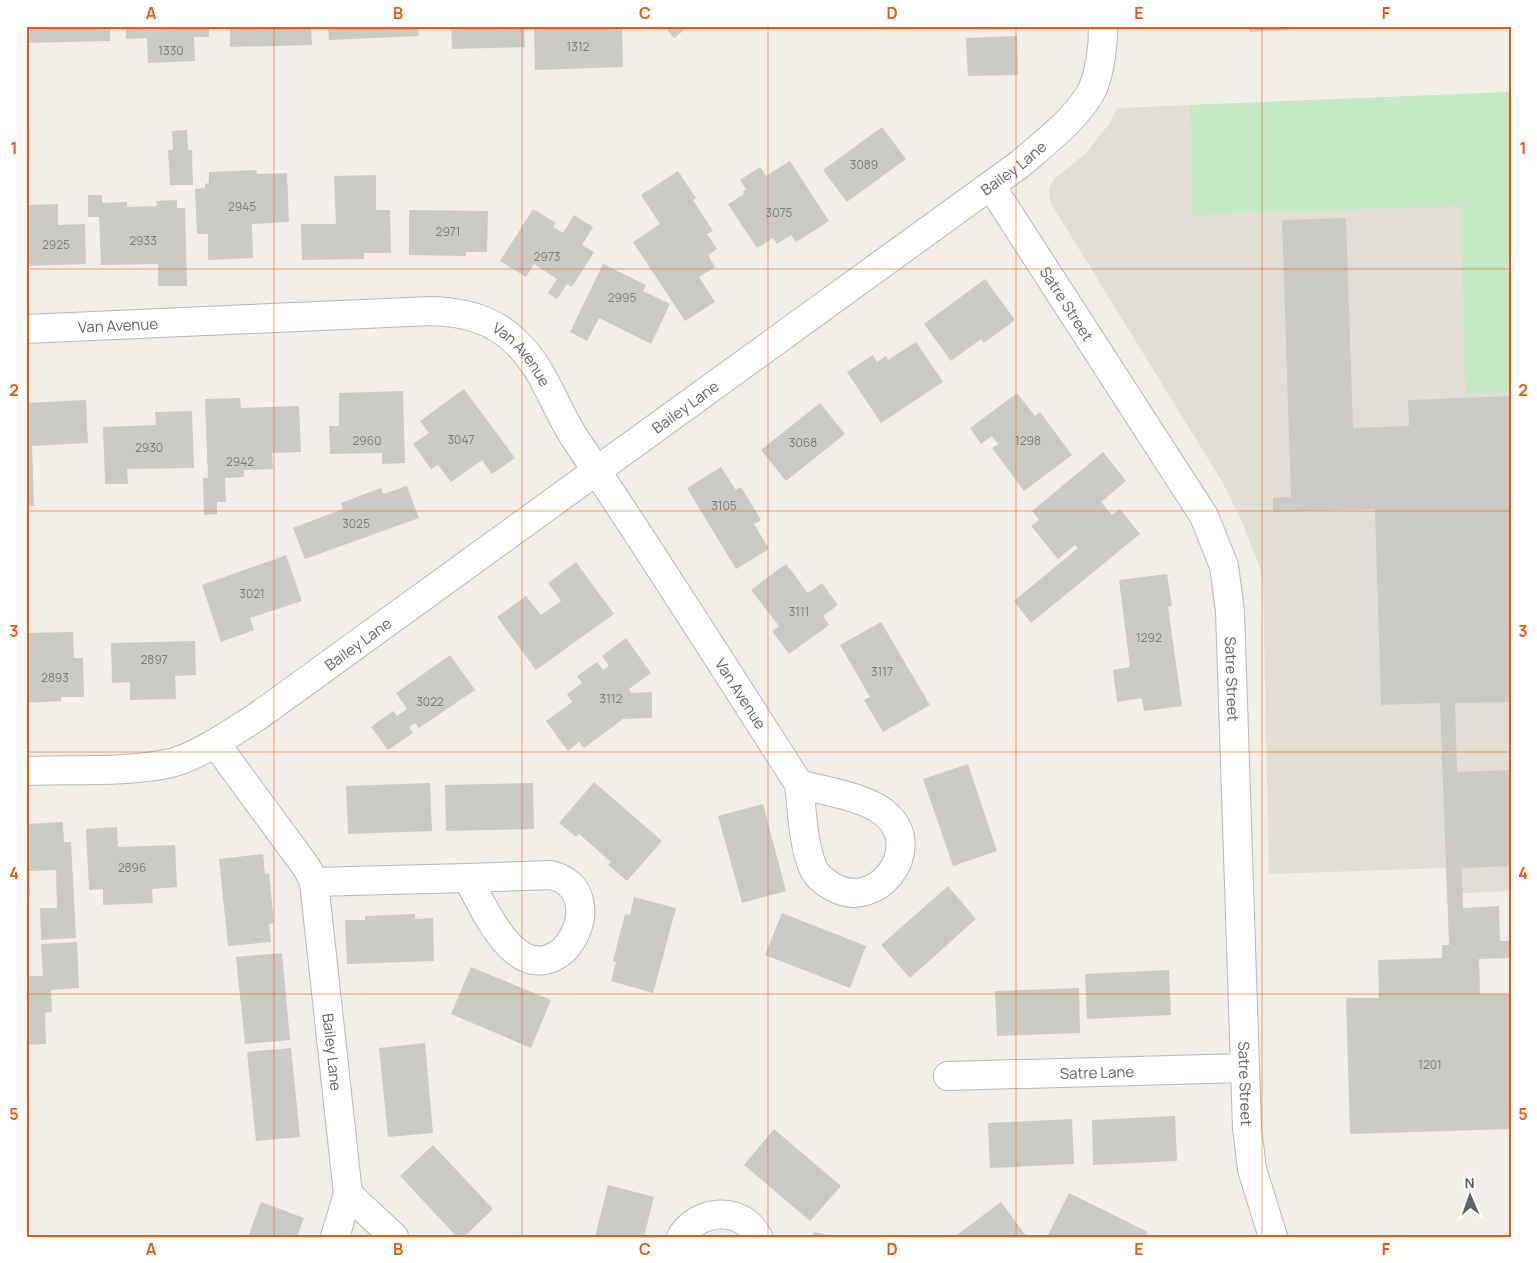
<svg xmlns="http://www.w3.org/2000/svg" width="1537" height="1263" viewBox="0 0 1537 1263" font-family="Manrope,sans-serif">
<rect width="100%" height="100%" fill="#f1efe8"/>
<!-- education -->
<path fill="#e1ded6" d="M 1511,92 L 1511,891 L 1447,894 L 1446,868 L 1269,874 L 1263,585 L 1260,568 L 1243,524 L 1223,483 L 1050,202 L 1049,188 L 1055,178 L 1086,153 L 1110,123 L 1117,108 Z"/>
<!-- green -->
<path fill="#c5e8c5" d="M 1511,92 L 1511,392 L 1466,393 L 1460,206 L 1193,215 L 1190,105 Z"/>
<!-- building -->
<path fill="#cccac5" d="M 26,26 L 110,26 L 110,41 L 26,43 Z
M 126,26 L 209,26 L 209,37 L 194,37 L 195,61 L 148,63 L 147,38 L 126,39 Z
M 230,26 L 311,26 L 312,45 L 230,47 Z
M 328,26 L 418,26 L 419,36 L 329,40 Z
M 451,26 L 524,26 L 525,47 L 452,49 Z
M 534,26 L 622,26 L 623,67 L 535,70 Z
M 664,26 L 689,26 L 674,38 Z
M 1250,26 L 1288,26 L 1289,30 L 1250,32 Z
M 1017,36 L 1018,75 L 968,76 L 966,38 Z
M 882,127 L 906,159 L 847,202 L 823,170 Z
M 187,130 L 188,150 L 192,150 L 193,185 L 170,185 L 168,150 L 173,150 L 172,131 Z
M 790,161 L 829,221 L 796,242 L 791,235 L 777,244 L 773,238 L 757,248 L 728,204 L 744,194 L 743,192 L 746,189 L 740,180 L 760,167 L 766,176 Z
M 256,170 L 257,174 L 287,173 L 289,222 L 252,224 L 253,258 L 208,260 L 208,234 L 197,234 L 195,189 L 205,188 L 205,184 L 209,183 L 209,172 Z
M 678,171 L 696,198 L 693,200 L 713,231 L 707,234 L 717,249 L 708,255 L 715,267 L 699,277 L 715,302 L 685,321 L 633,242 L 660,224 L 641,195 Z
M 376,175 L 376,210 L 390,210 L 391,253 L 364,253 L 364,259 L 302,260 L 301,224 L 336,224 L 334,176 Z
M 88,195 L 102,195 L 102,203 L 127,202 L 127,207 L 157,206 L 156,201 L 177,200 L 177,208 L 185,208 L 187,286 L 158,286 L 158,264 L 101,265 L 99,217 L 88,217 Z
M 58,204 L 58,225 L 85,224 L 86,264 L 26,266 L 26,205 Z
M 533,209 L 556,223 L 553,227 L 563,233 L 574,215 L 593,227 L 582,245 L 594,252 L 572,287 L 567,284 L 557,299 L 548,293 L 557,279 L 534,264 L 526,277 L 500,261 Z
M 409,210 L 488,211 L 487,252 L 466,252 L 466,256 L 409,255 Z
M 1346,218 L 1353,428 L 1409,426 L 1408,400 L 1511,396 L 1511,702 L 1455,703 L 1457,772 L 1511,770 L 1511,866 L 1462,868 L 1463,908 L 1499,906 L 1500,941 L 1511,941 L 1511,958 L 1479,959 L 1480,994 L 1511,994 L 1511,1129 L 1350,1134 L 1346,998 L 1379,998 L 1378,960 L 1442,958 L 1442,945 L 1449,945 L 1440,703 L 1381,705 L 1375,509 L 1273,512 L 1273,498 L 1291,497 L 1282,220 Z
M 603,264 L 646,285 L 643,291 L 670,304 L 651,344 L 599,318 L 587,341 L 570,332 Z
M 985,279 L 1015,320 L 984,343 L 981,339 L 951,361 L 924,324 Z
M 916,342 L 943,382 L 881,423 L 847,372 L 873,355 L 877,362 L 886,356 L 888,360 Z
M 464,389 L 515,458 L 492,474 L 482,460 L 451,482 L 438,465 L 431,469 L 413,444 L 429,433 L 420,421 Z
M 403,391 L 405,463 L 382,464 L 382,453 L 330,454 L 329,426 L 339,426 L 339,393 Z
M 1017,393 L 1035,416 L 1040,412 L 1072,455 L 1024,491 L 992,448 L 998,444 L 992,436 L 981,444 L 970,428 Z
M 240,398 L 241,408 L 299,406 L 301,452 L 272,453 L 273,469 L 244,470 L 244,477 L 225,478 L 226,502 L 217,502 L 217,514 L 204,515 L 203,478 L 208,478 L 205,399 Z
M 86,400 L 88,443 L 32,446 L 34,506 L 26,506 L 26,403 Z
M 820,403 L 845,434 L 786,481 L 761,450 Z
M 192,411 L 194,468 L 127,469 L 128,484 L 105,484 L 103,427 L 156,425 L 155,412 Z
M 1103,452 L 1126,481 L 1101,502 L 1112,515 L 1120,509 L 1140,534 L 1031,623 L 1014,601 L 1078,548 L 1075,545 L 1058,559 L 1031,526 L 1039,520 L 1032,511 Z
M 721,467 L 736,490 L 741,487 L 761,520 L 754,524 L 769,549 L 736,569 L 687,488 Z
M 407,486 L 419,518 L 305,559 L 293,528 L 343,509 L 341,503 L 381,488 L 383,494 Z
M 286,555 L 302,601 L 250,618 L 254,630 L 221,642 L 202,585 Z
M 576,562 L 614,614 L 536,670 L 497,617 L 526,596 L 541,615 L 561,601 L 548,583 Z
M 786,564 L 808,593 L 822,583 L 838,605 L 823,616 L 829,625 L 789,654 L 772,631 L 779,626 L 751,590 Z
M 1167,574 L 1172,606 L 1168,607 L 1182,706 L 1144,711 L 1142,698 L 1117,702 L 1113,670 L 1130,667 L 1119,580 Z
M 881,622 L 930,705 L 883,732 L 864,700 L 870,697 L 840,645 Z
M 73,632 L 74,658 L 83,658 L 84,697 L 61,697 L 61,701 L 26,703 L 26,633 Z
M 626,638 L 651,673 L 629,689 L 631,693 L 652,692 L 652,718 L 623,719 L 584,748 L 579,742 L 568,751 L 546,721 L 572,702 L 567,694 L 582,683 L 577,676 L 597,662 L 603,670 L 609,666 L 602,656 Z
M 195,641 L 196,675 L 175,676 L 176,699 L 130,700 L 130,682 L 112,683 L 111,643 Z
M 450,655 L 475,690 L 419,728 L 415,723 L 409,727 L 413,733 L 388,750 L 371,727 L 393,711 L 397,716 L 407,709 L 396,693 Z
M 968,764 L 997,851 L 953,866 L 923,779 Z
M 594,782 L 662,841 L 627,881 L 608,865 L 611,862 L 579,834 L 576,837 L 559,823 Z
M 430,783 L 432,831 L 348,834 L 346,786 Z
M 533,783 L 534,829 L 446,831 L 445,785 Z
M 763,804 L 786,891 L 742,903 L 718,816 Z
M 63,822 L 64,842 L 71,842 L 76,938 L 41,940 L 40,908 L 57,908 L 56,870 L 29,871 L 30,897 L 26,897 L 26,824 Z
M 117,827 L 118,847 L 175,845 L 177,887 L 152,889 L 153,903 L 103,905 L 103,889 L 89,890 L 86,829 Z
M 263,854 L 265,874 L 269,873 L 274,923 L 269,924 L 271,942 L 228,946 L 219,859 Z
M 948,886 L 976,919 L 910,978 L 881,945 Z
M 634,897 L 676,908 L 653,993 L 611,981 L 616,962 L 613,961 L 625,914 L 630,915 Z
M 782,913 L 866,946 L 850,988 L 765,955 Z
M 415,914 L 415,919 L 433,918 L 434,961 L 347,964 L 345,920 L 365,920 L 365,916 Z
M 77,942 L 79,988 L 51,990 L 52,1012 L 45,1013 L 46,1044 L 26,1045 L 26,976 L 43,976 L 41,944 Z
M 282,953 L 290,1040 L 245,1044 L 236,957 Z
M 471,967 L 551,1000 L 531,1048 L 451,1014 Z
M 1169,970 L 1171,1015 L 1087,1019 L 1085,974 Z
M 1079,988 L 1080,1033 L 997,1036 L 995,991 Z
M 425,1043 L 433,1133 L 388,1137 L 379,1048 Z
M 291,1048 L 300,1137 L 256,1141 L 247,1052 Z
M 1175,1116 L 1177,1161 L 1093,1165 L 1092,1120 Z
M 1072,1119 L 1074,1164 L 990,1168 L 988,1123 Z
M 774,1129 L 841,1186 L 810,1221 L 744,1165 Z
M 433,1145 L 493,1209 L 464,1237 L 457,1237 L 400,1176 Z
M 608,1185 L 654,1197 L 644,1237 L 595,1237 Z
M 1069,1193 L 1148,1232 L 1145,1237 L 1048,1235 Z
M 261,1202 L 304,1218 L 297,1237 L 248,1237 Z
M 1001,1202 L 1027,1237 L 954,1237 Z
M 814,1232 L 831,1236 L 831,1237 L 813,1237 Z"/>
<g fill="none" stroke-linecap="round" stroke-linejoin="round">
<defs>
<g id="street">
<path id="s1" d="M 991,186 L 1204,516 L 1224,566 L 1230,611 L 1247,1128 L 1252,1169 L 1273,1237"/>
<path id="s2" d="M 26,329 L 431,311 C 464,312 493,319 517,343 C 545,370 555,409 576,440 C 652,553 725,669 799,784"/>
<path d="M 215,743 L 307,868 L 314,882 L 467,878"/>
<path id="s3" d="M 26,771 C 72,769 126,773 171,763 C 199,756 234,731 258,716 L 1020,164 C 1043,144 1080,116 1093,88 C 1100,70 1103,45 1103,26"/>
<path d="M 799,784 C 824,791 869,797 888,816 C 924,851 876,912 833,887 C 826,883 818,877 814,870 C 803,847 802,809 799,784 Z"/>
<path d="M 551,875 C 614,890 563,995 513,949 C 493,931 480,900 467,878 Z"/>
<path id="s4" d="M 314,882 L 348,1194"/>
<path id="s5" d="M 948,1076 L 1245,1068"/>
<path d="M 335,1237 L 348,1194 L 394,1237"/>
<path d="M 681,1237 C 698,1209 742,1205 758,1237"/>
</g>
</defs>
<!-- street casing -->
<use href="#street" stroke="#b5b8bc" stroke-width="30"/>
<!-- street -->
<use href="#street" stroke="#fff" stroke-width="28"/>
</g>
<!-- grid -->
<path fill="none" stroke="#e8590c" stroke-width="1" stroke-opacity="0.55" d="M 274,26 L 274,1237M 522,26 L 522,1237M 768,26 L 768,1237M 1016,26 L 1016,1237M 1262,26 L 1262,1237M 26,269 L 1511,269M 26,511 L 1511,511M 26,752 L 1511,752M 26,994 L 1511,994"/>
<g text-anchor="middle" dominant-baseline="central" stroke-width="5" stroke-linejoin="round" paint-order="stroke">
<!-- number labels -->
<g font-size="12" fill="#7a7d7f">
<text x="578" y="46">1312</text>
<text x="171" y="50">1330</text>
<text x="864" y="164">3089</text>
<text x="242" y="206">2945</text>
<text x="779" y="212">3075</text>
<text x="448" y="231">2971</text>
<text x="143" y="240">2933</text>
<text x="56" y="244">2925</text>
<text x="547" y="256">2973</text>
<text x="622" y="297">2995</text>
<text x="461" y="439">3047</text>
<text x="367" y="440">2960</text>
<text x="1028" y="440">1298</text>
<text x="803" y="442">3068</text>
<text x="149" y="447">2930</text>
<text x="240" y="461">2942</text>
<text x="724" y="505">3105</text>
<text x="356" y="523">3025</text>
<text x="252" y="593">3021</text>
<text x="799" y="611">3111</text>
<text x="1149" y="637">1292</text>
<text x="154" y="659">2897</text>
<text x="882" y="671">3117</text>
<text x="55" y="677">2893</text>
<text x="611" y="698">3112</text>
<text x="430" y="701">3022</text>
<text x="132" y="867">2896</text>
<text x="1430" y="1064">1201</text>
</g>
<!-- street labels -->
<g font-size="15" fill="#5f6368" stroke="#fff">
<text stroke="none"><textPath href="#s3" startOffset="1178">Bailey Lane</textPath></text>
<text stroke="none"><textPath href="#s1" startOffset="140">Satre Street</textPath></text>
<text stroke="none"><textPath href="#s2" startOffset="92">Van Avenue</textPath></text>
<text stroke="none"><textPath href="#s2" startOffset="511">Van Avenue</textPath></text>
<text stroke="none"><textPath href="#s3" startOffset="772">Bailey Lane</textPath></text>
<text stroke="none"><textPath href="#s3" startOffset="368">Bailey Lane</textPath></text>
<text stroke="none"><textPath href="#s1" startOffset="560">Satre Street</textPath></text>
<text stroke="none"><textPath href="#s2" startOffset="916">Van Avenue</textPath></text>
<text stroke="none"><textPath href="#s4" startOffset="171">Bailey Lane</textPath></text>
<text stroke="none"><textPath href="#s5" startOffset="149">Satre Lane</textPath></text>
<text stroke="none"><textPath href="#s1" startOffset="965">Satre Street</textPath></text>
</g>
</g>
<!-- border -->
<rect width="1537" height="1263" fill="none" stroke="#ffffff" stroke-width="55"/>
<!-- north arrow -->
<g transform="translate(1470 1196) rotate(358)" stroke="#ffffff" stroke-width="4" paint-order="stroke">
<path d="M0-4L9 19L0 12L-9 19Z" fill="#5f6368"/>
<text y="-8" font-size="14" font-weight="bold" text-anchor="middle" fill="#5f6368">N</text>
</g>
<rect x="28" y="28" width="1482" height="1208" fill="none" stroke="#e8590c" stroke-width="2"/>
<g font-size="16" text-anchor="middle" font-weight="bold" fill="#e8590c">
<text x="151" y="19">A</text>
<text x="398" y="19">B</text>
<text x="645" y="19">C</text>
<text x="892" y="19">D</text>
<text x="1139" y="19">E</text>
<text x="1386" y="19">F</text>
<text x="14" y="154">1</text>
<text x="1523" y="154">1</text>
<text x="14" y="396">2</text>
<text x="1523" y="396">2</text>
<text x="14" y="637">3</text>
<text x="1523" y="637">3</text>
<text x="14" y="879">4</text>
<text x="1523" y="879">4</text>
<text x="14" y="1120">5</text>
<text x="1523" y="1120">5</text>
<text x="151" y="1255">A</text>
<text x="398" y="1255">B</text>
<text x="645" y="1255">C</text>
<text x="892" y="1255">D</text>
<text x="1139" y="1255">E</text>
<text x="1386" y="1255">F</text>
</g>
</svg>
